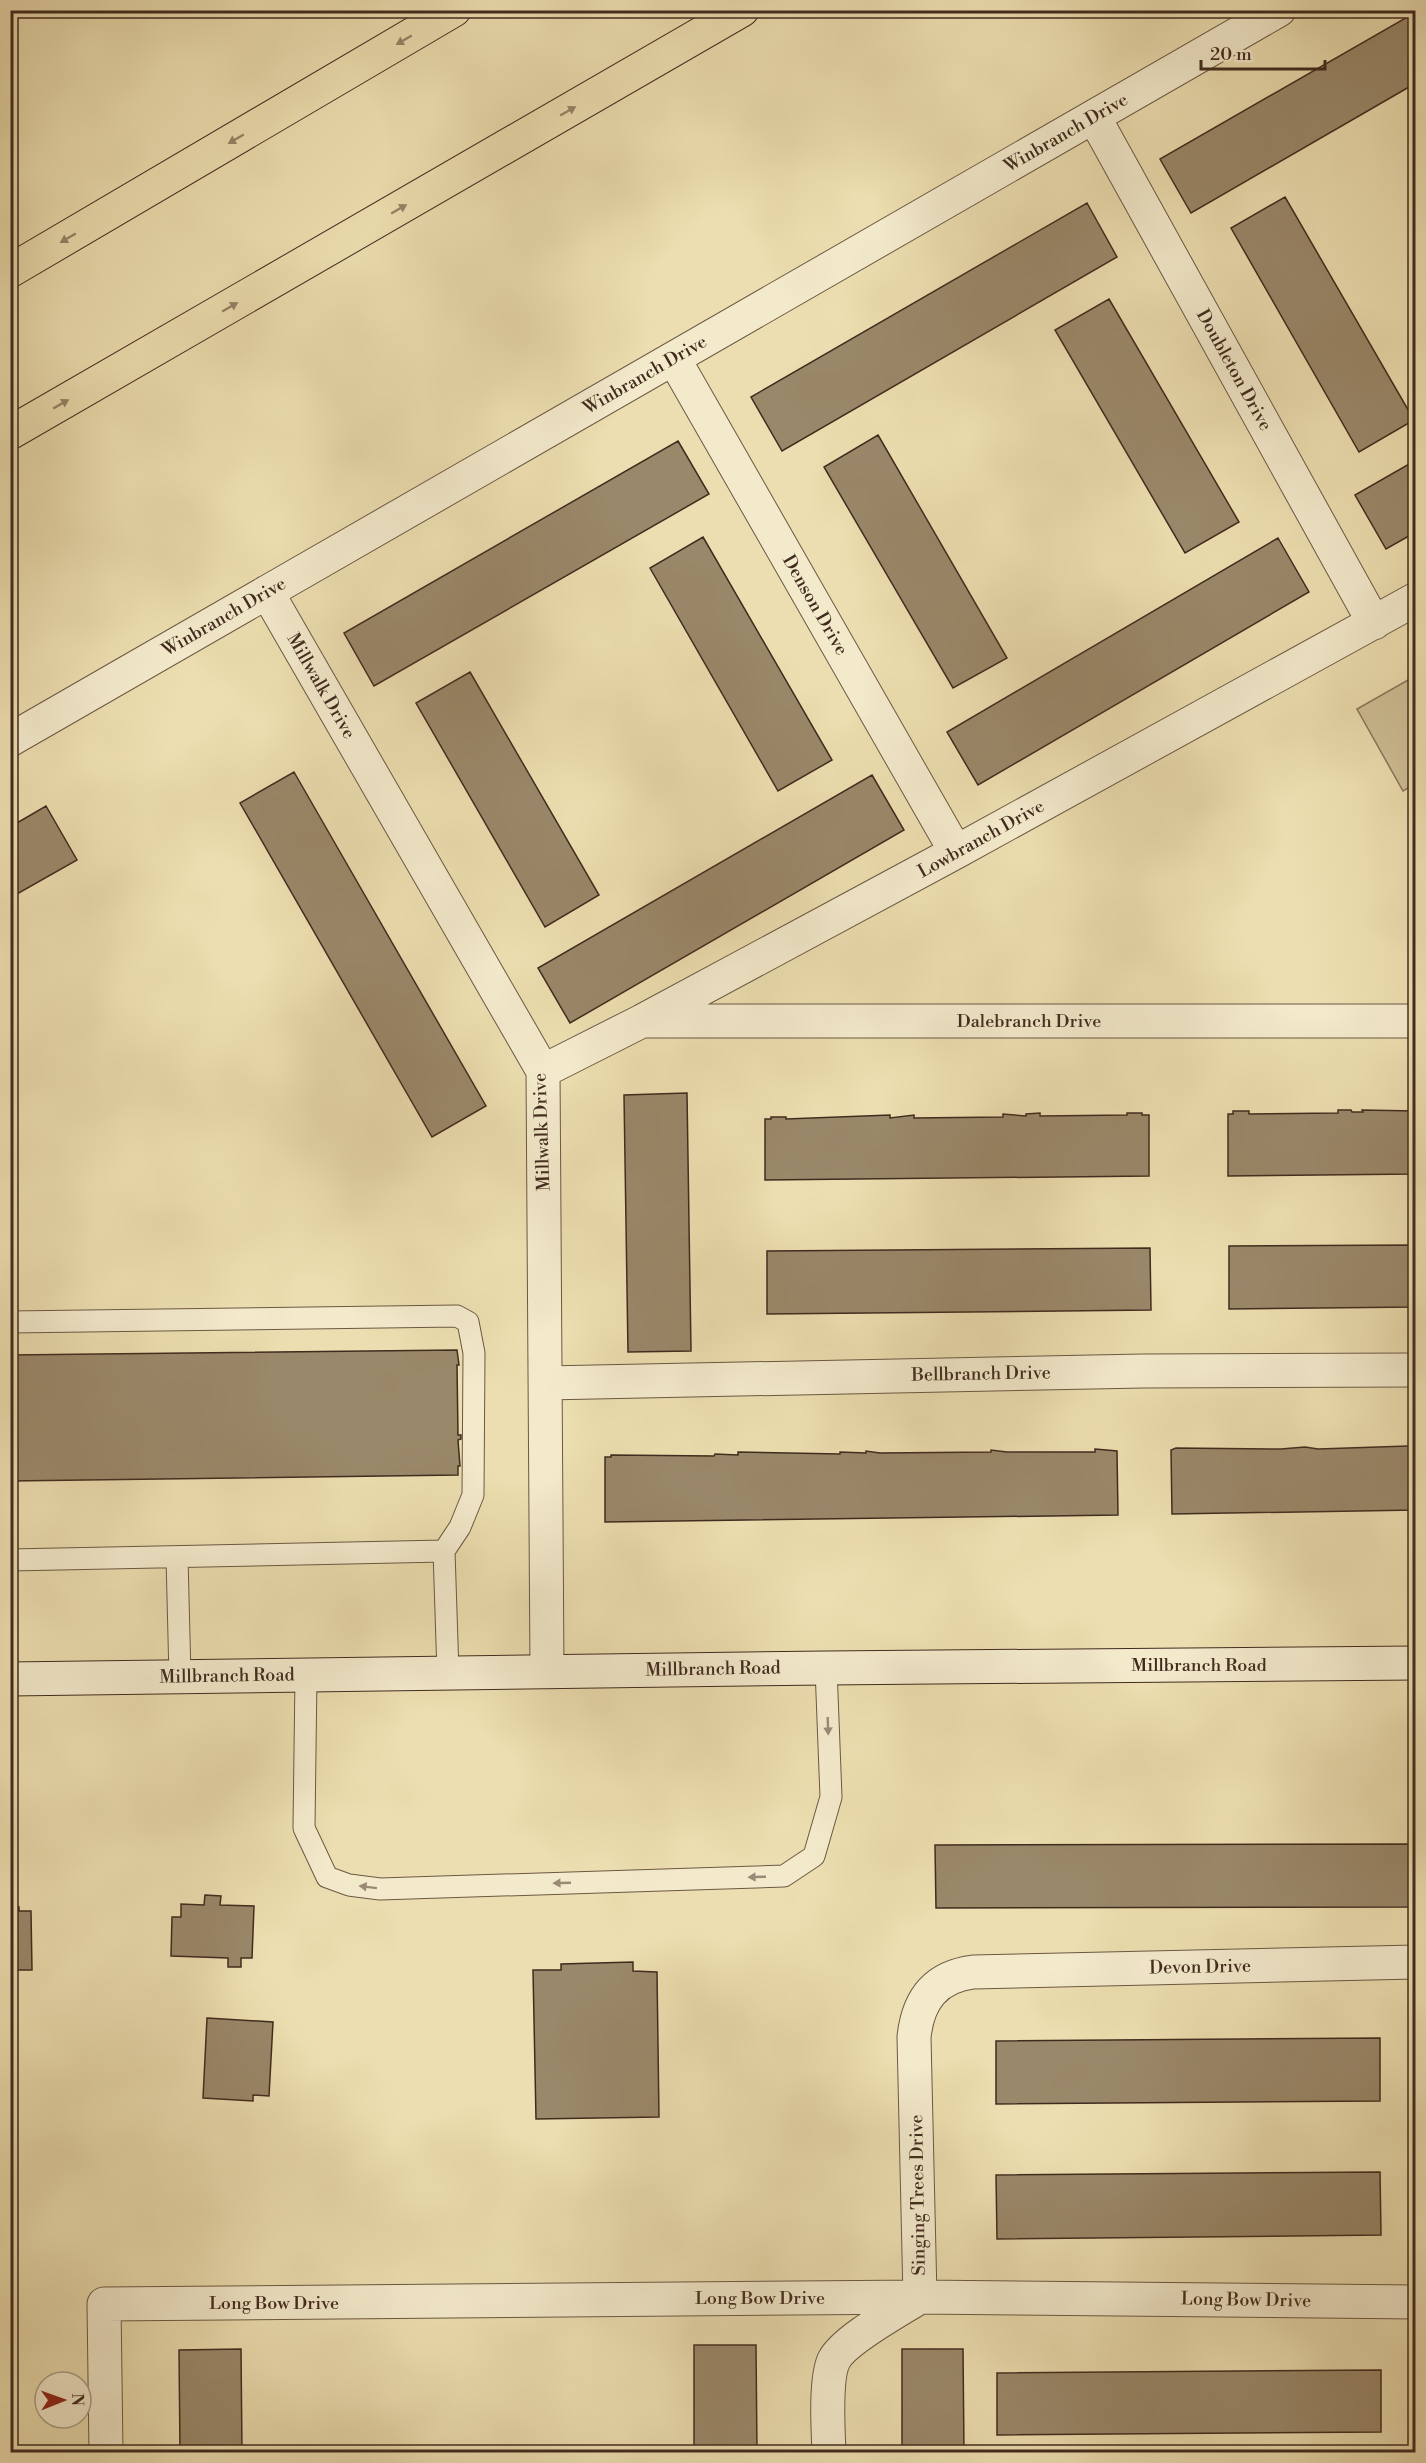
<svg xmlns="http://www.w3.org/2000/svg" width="1426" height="2463" viewBox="0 0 1426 2463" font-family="'Libre Bodoni',serif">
<rect width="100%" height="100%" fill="#ecdeb0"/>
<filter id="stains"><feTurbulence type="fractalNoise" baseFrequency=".00333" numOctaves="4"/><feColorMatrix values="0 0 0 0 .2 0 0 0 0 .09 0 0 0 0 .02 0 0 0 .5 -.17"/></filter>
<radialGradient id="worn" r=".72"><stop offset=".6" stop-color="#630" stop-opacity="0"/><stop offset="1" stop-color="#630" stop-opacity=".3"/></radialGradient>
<!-- green -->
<path fill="#cfc097" stroke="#88765b" stroke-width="1.5" d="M 1415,676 L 1415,784 L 1403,791 L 1357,709 Z"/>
<!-- building -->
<path fill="#9a886a" stroke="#412b1f" stroke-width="1.5" d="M 1416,12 L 1416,83 L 1191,213 L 1160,159 Z
M 1285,197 L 1414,420 L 1359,452 L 1231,228 Z
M 1087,203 L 1117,257 L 782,451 L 751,397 Z
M 1109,299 L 1239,522 L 1185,553 L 1055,330 Z
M 878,435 L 1007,658 L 953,688 L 824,467 Z
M 678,441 L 709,494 L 374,686 L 344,633 Z
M 1416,460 L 1416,532 L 1386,549 L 1355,495 Z
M 703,537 L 832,760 L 778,791 L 650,568 Z
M 1278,538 L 1309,592 L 978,785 L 947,732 Z
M 470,672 L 599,895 L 545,927 L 416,703 Z
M 294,772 L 486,1106 L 432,1137 L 240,803 Z
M 872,775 L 904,830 L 570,1023 L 538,968 Z
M 46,806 L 77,860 L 10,898 L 10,827 Z
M 687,1093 L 691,1351 L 628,1352 L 624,1095 Z
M 1338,1110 L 1351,1110 L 1352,1112 L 1363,1112 L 1362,1110 L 1416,1111 L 1416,1174 L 1228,1176 L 1228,1114 L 1233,1114 L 1233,1111 L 1249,1111 L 1249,1114 L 1338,1113 Z
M 1040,1113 L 1040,1116 L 1127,1115 L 1127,1113 L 1142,1113 L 1142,1115 L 1149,1115 L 1149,1176 L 765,1180 L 765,1119 L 771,1119 L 771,1117 L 786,1117 L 786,1119 L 890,1115 L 890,1118 L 914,1115 L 914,1118 L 1003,1117 L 1003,1114 L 1026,1116 L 1026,1114 Z
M 1416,1245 L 1416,1307 L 1229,1309 L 1229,1246 Z
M 1150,1248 L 1151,1310 L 767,1314 L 767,1251 Z
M 457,1350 L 459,1365 L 457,1365 L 458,1435 L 461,1435 L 461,1439 L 458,1440 L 460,1466 L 458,1466 L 458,1475 L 10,1481 L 10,1355 Z
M 1408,1446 L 1416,1446 L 1416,1510 L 1172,1514 L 1171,1450 L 1176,1448 L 1281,1449 L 1305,1447 L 1318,1449 Z
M 1095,1449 L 1117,1451 L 1118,1515 L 605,1522 L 605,1457 L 611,1457 L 611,1455 L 714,1456 L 715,1454 L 738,1455 L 738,1452 L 840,1454 L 840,1452 L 866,1453 L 866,1451 L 880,1453 L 991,1452 L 991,1450 L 1007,1452 L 1095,1452 Z
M 1416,1844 L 1416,1907 L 936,1908 L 935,1845 Z
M 205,1895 L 221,1896 L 220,1905 L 254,1906 L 252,1958 L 241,1958 L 241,1967 L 228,1967 L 228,1958 L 171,1956 L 172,1917 L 181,1917 L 181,1904 L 204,1905 Z
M 12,1907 L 19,1907 L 19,1911 L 31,1911 L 32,1970 L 10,1970 Z
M 633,1962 L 633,1971 L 657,1972 L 659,2117 L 536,2119 L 533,1970 L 561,1970 L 561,1964 Z
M 1416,2007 L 1416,2265 L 1415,2265 L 1413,2008 Z
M 207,2018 L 273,2022 L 269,2096 L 253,2095 L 253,2101 L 203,2098 Z
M 1380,2038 L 1380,2101 L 996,2104 L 996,2041 Z
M 1380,2172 L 1381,2235 L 997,2239 L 996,2175 Z
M 694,2345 L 756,2345 L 757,2452 L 694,2452 Z
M 241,2349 L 242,2452 L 180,2452 L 179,2350 Z
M 902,2349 L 963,2349 L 964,2452 L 902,2452 Z
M 1381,2370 L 1381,2432 L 997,2435 L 997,2373 Z"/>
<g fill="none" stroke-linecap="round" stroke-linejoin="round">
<defs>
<path id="lane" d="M 10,1322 L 457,1316 L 468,1322 L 474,1353 L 473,1495 L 460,1527 L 444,1551 L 448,1673
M 177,1557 L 180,1677
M 10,1560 L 444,1551
M 306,1675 L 304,1828 L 327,1877 L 349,1885 L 380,1889 L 784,1876 L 814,1856 L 831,1797 L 826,1668"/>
<path id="street" d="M 1094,117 L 1374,623
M 674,359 L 956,852
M 267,592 L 543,1071 L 547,1671
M 10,740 L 1279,10
M 646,1021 L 1416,1021
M 543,1071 L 642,1021 L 956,852 L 1416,599
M 546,1383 L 1143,1371 L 1416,1370
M 106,2452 L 104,2304 L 920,2297 L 1416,2302
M 829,2452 C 828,2430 825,2378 834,2360 C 845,2339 900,2310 920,2297 L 914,2037 C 918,2000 935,1977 973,1972 L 1416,1962"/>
<path id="secondary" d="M 10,1679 L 826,1668 L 1416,1663"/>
<path id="highway" d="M 10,271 L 454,10
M 10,433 L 742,10"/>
</defs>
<!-- lane casing -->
<use href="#lane" stroke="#6c5843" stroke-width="23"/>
<!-- street casing -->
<use href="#street" stroke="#6c5843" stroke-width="35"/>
<!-- secondary casing -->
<use href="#secondary" stroke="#412b1f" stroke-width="35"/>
<!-- highway casing -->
<use href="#highway" stroke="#412b1f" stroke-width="35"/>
<!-- lane -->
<use href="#lane" stroke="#f3eacc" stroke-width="21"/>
<!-- street -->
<use href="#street" stroke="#f3eacc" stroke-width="33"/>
<!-- secondary -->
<use href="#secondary" stroke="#f3eacc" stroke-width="33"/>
<!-- highway -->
<use href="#highway" stroke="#ecdeb0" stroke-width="33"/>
</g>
<!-- one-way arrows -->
<defs><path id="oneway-solid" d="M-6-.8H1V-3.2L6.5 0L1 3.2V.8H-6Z" transform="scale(1.5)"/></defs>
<g fill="#968468">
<use href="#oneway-solid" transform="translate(404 40) rotate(150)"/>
<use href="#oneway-solid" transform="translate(568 111) rotate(-30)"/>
<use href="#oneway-solid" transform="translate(236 139) rotate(150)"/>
<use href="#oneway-solid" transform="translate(399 209) rotate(-30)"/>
<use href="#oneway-solid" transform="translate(68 238) rotate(150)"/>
<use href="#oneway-solid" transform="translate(230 307) rotate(-30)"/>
<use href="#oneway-solid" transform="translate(61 404) rotate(-30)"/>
</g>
<g fill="#9a8a76">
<use href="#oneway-solid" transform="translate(828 1726) rotate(88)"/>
<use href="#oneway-solid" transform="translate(757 1877) rotate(178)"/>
<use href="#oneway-solid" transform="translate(562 1883) rotate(178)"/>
<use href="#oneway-solid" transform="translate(368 1887) rotate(-173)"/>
</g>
<g text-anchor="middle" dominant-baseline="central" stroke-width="6" stroke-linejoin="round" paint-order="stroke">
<!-- street labels -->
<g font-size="18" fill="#412b1f" stroke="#f3eacc">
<text transform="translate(1066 133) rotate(-30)">Winbranch Drive</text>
<text transform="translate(1234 370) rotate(61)">Doubleton Drive</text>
<text transform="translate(645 375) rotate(-30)">Winbranch Drive</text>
<text transform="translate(815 605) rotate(60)">Denson Drive</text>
<text transform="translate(224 617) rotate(-30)">Winbranch Drive</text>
<text transform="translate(321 686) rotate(60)">Millwalk Drive</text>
<text transform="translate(981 839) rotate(-29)">Lowbranch Drive</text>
<text x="1029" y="1021">Dalebranch Drive</text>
<text transform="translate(542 1132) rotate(-92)">Millwalk Drive</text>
<text transform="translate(981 1374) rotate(-1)">Bellbranch Drive</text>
<text x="1199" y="1665">Millbranch Road</text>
<text transform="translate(713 1669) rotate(-1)">Millbranch Road</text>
<text transform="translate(227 1676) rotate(-1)">Millbranch Road</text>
<text transform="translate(1200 1967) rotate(-1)">Devon Drive</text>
<text transform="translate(918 2195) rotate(-91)">Singing Trees Drive</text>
<text x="760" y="2298">Long Bow Drive</text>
<text transform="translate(1246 2300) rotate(1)">Long Bow Drive</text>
<text x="274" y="2303">Long Bow Drive</text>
</g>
</g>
<!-- margin -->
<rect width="1426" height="2463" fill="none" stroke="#ecdeb0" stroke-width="36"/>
<rect x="12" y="12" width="1402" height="2439" fill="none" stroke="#412b1f" stroke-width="3"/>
<rect x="18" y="18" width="1390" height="2427" fill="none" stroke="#412b1f" stroke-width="1.5"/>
<!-- north arrow -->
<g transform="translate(63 2400) rotate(89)"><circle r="28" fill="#f3eacc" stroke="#ac9e87" stroke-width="1.5"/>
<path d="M0-4.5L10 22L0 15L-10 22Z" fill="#8f2418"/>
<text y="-9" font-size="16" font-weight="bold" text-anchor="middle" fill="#412b1f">N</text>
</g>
<!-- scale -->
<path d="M1201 60v9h124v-9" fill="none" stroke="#412b1f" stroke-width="3"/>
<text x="1210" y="60" font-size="18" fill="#412b1f" stroke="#f3eacc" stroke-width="4.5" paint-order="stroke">20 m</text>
<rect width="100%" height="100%" filter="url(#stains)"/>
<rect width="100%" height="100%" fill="url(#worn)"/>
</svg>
